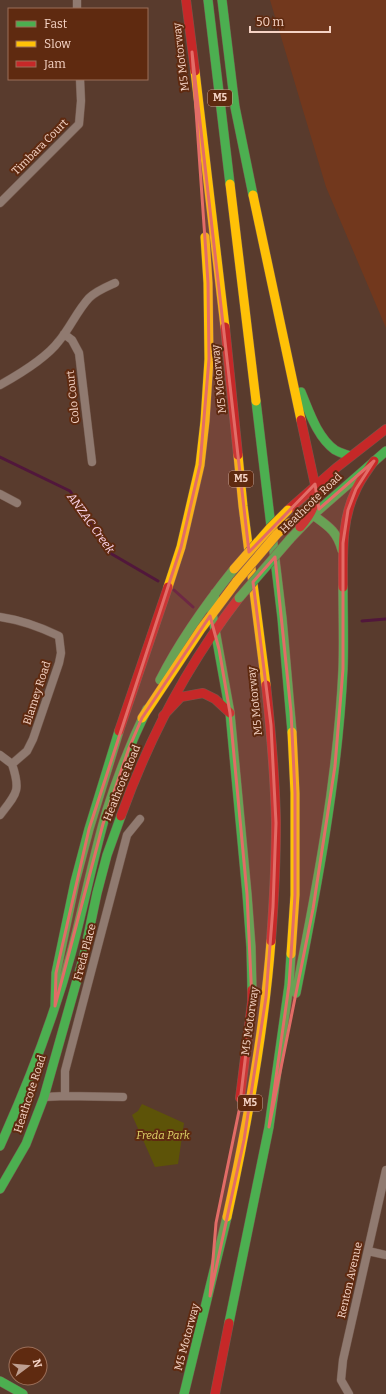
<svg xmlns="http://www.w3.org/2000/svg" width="386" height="1394" viewBox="0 0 386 1394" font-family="Bitter,serif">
<rect width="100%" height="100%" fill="#593b2d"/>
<!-- built -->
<path fill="#72381d" d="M 270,0 L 386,0 L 386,328 L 326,187 Z"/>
<!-- green -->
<path fill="#5d5308" d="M 142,1104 L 184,1123 L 178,1164 L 155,1167 L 132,1115 L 138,1111 Z"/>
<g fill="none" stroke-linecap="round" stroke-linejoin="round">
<!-- stream -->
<path stroke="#51173b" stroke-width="3" d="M 0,457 L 70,491 L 110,553 L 158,581
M 174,590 L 193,607
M 362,621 L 386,619"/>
<defs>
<path id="street" d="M 77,0 L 77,9
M 0,203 L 79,124 L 81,101 L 80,79
M 64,334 L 72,340 L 79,353 L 92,462
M 0,385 C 18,375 47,357 59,341 C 70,328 77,311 89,298 C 96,291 106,287 115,283
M 0,494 L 17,503
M 0,617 C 21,620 40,627 59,636 L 61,653 L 59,663 L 33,739 L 27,751 L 12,764
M 0,755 L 12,764
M 0,815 C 17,793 21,791 12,764
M 65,1096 L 65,1071 L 127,835 L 140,819
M 44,1097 L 65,1096 L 123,1097
M 368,1251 L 386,1255
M 349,1394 L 341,1380 L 343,1360 L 386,1170"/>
<path id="fast" d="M 208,0 L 230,184
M 222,0 L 235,107 L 253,195
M 301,392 C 309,411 317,437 335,450 C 340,453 345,454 350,456
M 256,401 L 282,618 L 292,732
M 301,517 L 313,515 C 328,526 337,531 342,550
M 290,539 L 313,515 L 386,451
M 215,593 L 212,613 L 230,713 L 247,894 L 251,947 L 252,990
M 160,680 C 180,640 206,604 234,569
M 296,993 C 317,887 338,777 343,669 C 344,642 343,614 343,587
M 55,1006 L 56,973 L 75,882 L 89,829 L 119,731
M 0,1146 C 28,1084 53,1020 71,954 C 84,906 93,857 107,810 C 118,775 131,742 147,709
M 0,1189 L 26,1144 L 44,1097 L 84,955 L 97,893 L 107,855 L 121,816
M 229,1323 L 269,1127 L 289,985 L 291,954
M 0,1381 L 23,1394
M 184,1394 L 227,1217"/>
<path id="slow" d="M 195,71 L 225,327
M 230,184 L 256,401
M 253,195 L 301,420
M 238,455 L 243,506 L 266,685
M 168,587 L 181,547 L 200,465 L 205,421 L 209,359 L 208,283 L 205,237
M 142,718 L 201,629 L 237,581
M 291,954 L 295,895 L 295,793 L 292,732
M 227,1217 C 247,1126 264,1034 271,941"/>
<path id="jam" d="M 186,0 L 195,71
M 225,327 L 238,455
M 288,510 L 336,468 L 386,429
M 300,527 C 309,517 315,507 317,494 L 301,420
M 343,587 C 343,554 341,520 356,490 C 360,480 368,470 374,461
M 266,685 C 271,731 275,776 276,822 C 276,862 274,901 271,941
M 163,716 L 181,697 L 203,693 L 215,699 L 230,713
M 119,731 L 168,587
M 121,816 C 149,738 188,664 239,598
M 240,1098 L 252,1002 L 252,990
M 215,1394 L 229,1323"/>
</defs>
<!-- street casing -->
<use href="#street" stroke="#73584c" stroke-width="9"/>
<!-- fast casing -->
<use href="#fast" stroke="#73584c" stroke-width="10"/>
<!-- slow casing -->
<use href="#slow" stroke="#73584c" stroke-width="10"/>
<!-- jam casing -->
<use href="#jam" stroke="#73584c" stroke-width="10"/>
<!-- street -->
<use href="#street" stroke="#907a70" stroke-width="8"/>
<!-- fast -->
<use href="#fast" stroke="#4caf50" stroke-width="9"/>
<!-- slow -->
<use href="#slow" stroke="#ffc107" stroke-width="9"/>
<!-- jam -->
<use href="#jam" stroke="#c62828" stroke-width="9"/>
<defs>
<path id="fast-bridge" d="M 239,598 L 290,539"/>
<path id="slow-bridge" d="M 234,569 L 270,528 L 288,510
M 237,581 L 277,534 L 289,523"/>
</defs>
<!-- fast-bridge casing -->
<use href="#fast-bridge" stroke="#73584c" stroke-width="10" stroke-linecap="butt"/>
<!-- slow-bridge casing -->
<use href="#slow-bridge" stroke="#73584c" stroke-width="10" stroke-linecap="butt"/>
<!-- fast-bridge -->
<use href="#fast-bridge" stroke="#4caf50" stroke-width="9"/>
<!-- slow-bridge -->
<use href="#slow-bridge" stroke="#ffc107" stroke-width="9"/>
</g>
<!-- marked area -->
<path fill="#e26c67" fill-opacity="0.2" stroke="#e26c67" stroke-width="3" stroke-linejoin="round" d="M 192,52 L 249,552 L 315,484 L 319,509 L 374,461 L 356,489 L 348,510 L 343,543 L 343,669 L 335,766 L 313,909 L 269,1127 L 289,985 L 295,895 L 295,793 L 291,712 L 275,557 L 253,582 L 271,725 L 276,823 L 273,907 L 266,997 L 244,1140 L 210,1296 L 216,1223 L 239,1111 L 252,1002 L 247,894 L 230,713 L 219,649 L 210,616 L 142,718 L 129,748 L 103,824 L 55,1006 L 56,973 L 89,829 L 181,547 L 200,465 L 209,359 L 208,283 Z"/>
<g text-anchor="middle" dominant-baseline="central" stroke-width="4" stroke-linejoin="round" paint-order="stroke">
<!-- shield labels -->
<g fill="#5f2a10" stroke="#c8a08f" stroke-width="1">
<rect x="208" y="90" width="24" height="16" rx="3"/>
<rect x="229" y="471" width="24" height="16" rx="3"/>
<rect x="238" y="1095" width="24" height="16" rx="3"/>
</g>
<g font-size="10" font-weight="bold" fill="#f5d3c5">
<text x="220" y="98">M5</text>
<text x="241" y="479">M5</text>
<text x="250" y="1103">M5</text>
</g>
<!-- street labels -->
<g font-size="11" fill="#f5d3c5" stroke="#5f2a10">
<text transform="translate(181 57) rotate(-97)">M5 Motorway</text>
<text transform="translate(40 147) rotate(-45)">Timbara Court</text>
<text transform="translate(219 379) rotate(-96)">M5 Motorway</text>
<text transform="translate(73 397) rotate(-96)">Colo Court</text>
<text transform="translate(311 503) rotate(-44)">Heathcote Road</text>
<text transform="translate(37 693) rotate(-72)">Blamey Road</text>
<text transform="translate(255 701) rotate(-96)">M5 Motorway</text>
<text transform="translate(122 783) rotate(-68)">Heathcote Road</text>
<text transform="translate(85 952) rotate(-75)">Freda Place</text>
<text transform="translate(250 1021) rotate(-82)">M5 Motorway</text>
<text transform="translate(30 1094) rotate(-72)">Heathcote Road</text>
<text transform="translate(350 1280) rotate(-77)">Renton Avenue</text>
<text transform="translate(187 1337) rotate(-75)">M5 Motorway</text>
</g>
<!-- park labels -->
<g font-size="11" font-style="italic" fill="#e0d669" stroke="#5f2a10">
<text x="163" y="1135">Freda Park</text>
</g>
<!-- water labels -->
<g font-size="12" font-style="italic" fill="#fdd5eb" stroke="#5f2a10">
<text transform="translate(91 523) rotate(54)">ANZAC Creek</text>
</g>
</g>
<!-- legend -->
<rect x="8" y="8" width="140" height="72" fill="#5f2a10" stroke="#9b6e58"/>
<rect x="16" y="21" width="20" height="6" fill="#4caf50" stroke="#9b6e58"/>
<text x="44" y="28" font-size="12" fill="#f5d3c5">Fast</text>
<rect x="16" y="41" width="20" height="6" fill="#ffc107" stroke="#9b6e58"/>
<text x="44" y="48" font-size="12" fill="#f5d3c5">Slow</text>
<rect x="16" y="61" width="20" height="6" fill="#c62828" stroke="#9b6e58"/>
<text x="44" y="68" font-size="12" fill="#f5d3c5">Jam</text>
<!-- north arrow -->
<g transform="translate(28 1366) rotate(74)"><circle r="19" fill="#5f2a10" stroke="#9b6e58"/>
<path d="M0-3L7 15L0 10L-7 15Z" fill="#be9e90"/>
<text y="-6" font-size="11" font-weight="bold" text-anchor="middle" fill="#f5d3c5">N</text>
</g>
<!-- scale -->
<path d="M250 26v6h80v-6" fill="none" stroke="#f5d3c5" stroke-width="2"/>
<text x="256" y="26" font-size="12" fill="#f5d3c5" stroke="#5f2a10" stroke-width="3" paint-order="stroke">50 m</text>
</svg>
